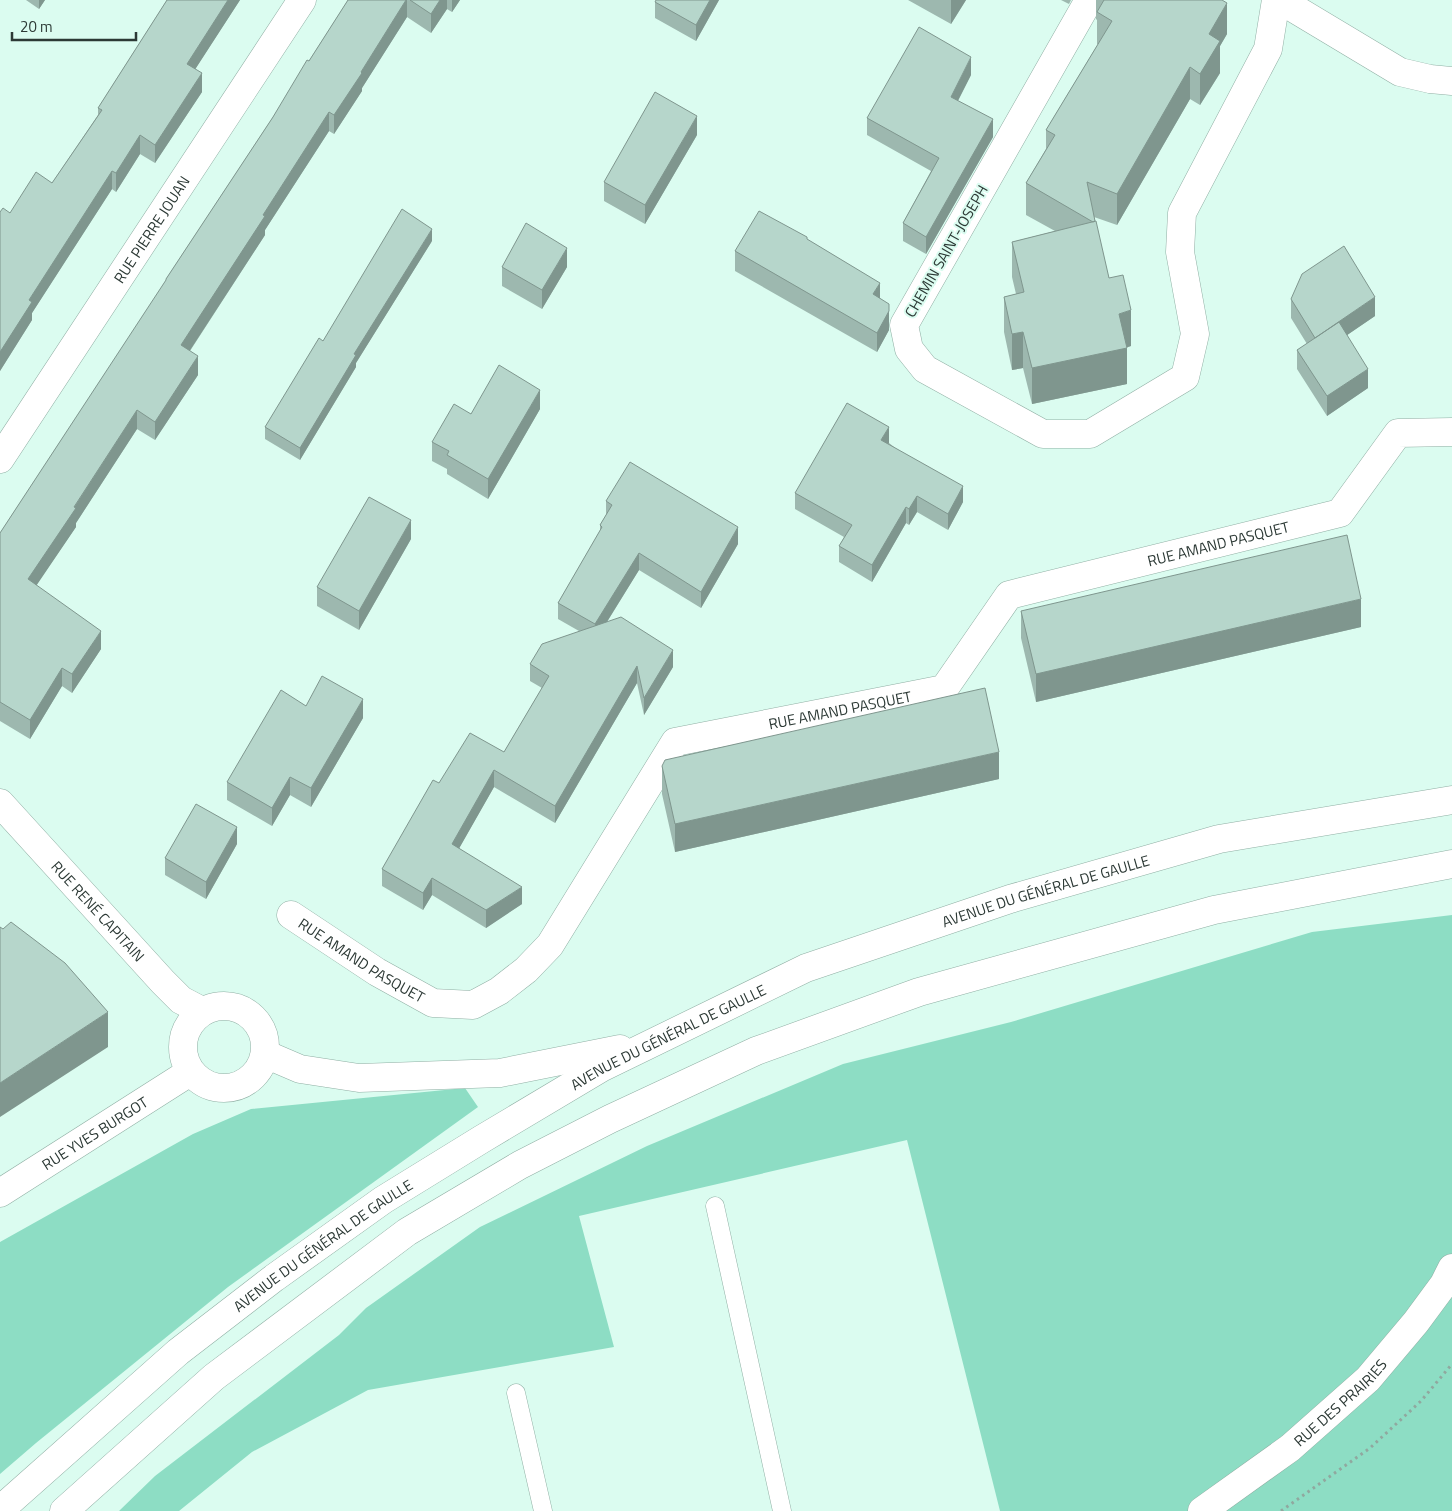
<svg xmlns="http://www.w3.org/2000/svg" width="1452" height="1511" viewBox="0 0 1452 1511" font-family="'Titillium Web',sans-serif">
<rect width="100%" height="100%" fill="#dbfcf0"/>
<!-- green -->
<path fill="#8dddc4" d="M 1452,915 L 1452,1511 L 1000,1511 L 907,1140 L 579,1216 L 614,1347 L 368,1390 L 252,1452 L 179,1511 L 119,1511 L 155,1476 L 339,1335 L 366,1308 L 480,1227 L 647,1146 L 843,1064 L 1011,1022 L 1312,932 Z
M 465,1088 L 478,1107 L 228,1287 L 36,1443 L 0,1474 L 0,1242 L 193,1134 L 251,1109 Z"/>
<g fill="none" stroke-linecap="round" stroke-linejoin="round">
<defs>
<path id="service" d="M 715,1206 L 782,1511
M 516,1393 L 543,1511"/>
<g id="minor">
<path d="M 1089,0 L 904,325 L 909,349 L 925,369 L 1043,434 L 1090,434 L 1185,377 L 1195,334 L 1180,252 L 1182,213 L 1268,49 L 1276,0"/>
<path d="M 1280,0 L 1400,72 L 1430,79 L 1452,81"/>
<path id="s1" d="M 0,459 L 302,0"/>
<path id="s2" d="M 0,803 L 163,982 L 181,1000 L 202,1011"/>
<path id="s3" d="M 291,915 L 377,972 L 433,1003 L 473,1005 L 499,991 L 526,970 L 550,945 L 675,742 L 944,689 L 1009,595 L 1340,513 L 1398,433 L 1452,432"/>
<circle cx="224" cy="1047" r="41"/>
<path id="s4" d="M 0,1193 L 190,1072"/>
<path id="s5" d="M 1202,1511 L 1290,1448 L 1368,1379 L 1416,1322 L 1444,1284 L 1452,1268"/>
</g>
<g id="primary">
<path d="M 265,1054 L 300,1069 L 359,1078 L 500,1073 L 620,1049"/>
<path id="s6" d="M 0,1510 L 178,1352 L 274,1278 L 383,1200 L 482,1139 L 601,1068 L 806,968 L 1010,899 L 1219,839 L 1452,800"/>
<path d="M 64,1511 L 214,1377 L 407,1232 L 520,1165 L 610,1119 L 756,1051 L 919,992 L 1214,910 L 1452,864"/>
</g>
</defs>
<!-- service casing -->
<use href="#service" stroke="#90afa4" stroke-width="19"/>
<!-- minor casing -->
<use href="#minor" stroke="#90afa4" stroke-width="29"/>
<!-- primary casing -->
<use href="#primary" stroke="#90afa4" stroke-width="29"/>
<!-- path -->
<path stroke="#90a89f" stroke-width="3" stroke-dasharray="2.5 4" stroke-linecap="butt" d="M 1281,1511 L 1370,1448 L 1421,1401 L 1452,1364"/>
<!-- service -->
<use href="#service" stroke="#fff" stroke-width="18"/>
<!-- minor -->
<use href="#minor" stroke="#fff" stroke-width="28"/>
<!-- primary -->
<use href="#primary" stroke="#fff" stroke-width="28"/>
</g>
<!-- wall -->
<path fill="#9db8af" d="M 26,0 L 45,0 L 39,9 Z
M 167,0 L 240,0 L 195,69 L 202,92 L 155,163 L 140,154 L 116,192 L 112,189 L 32,313 L 32,320 L 0,371 L 0,212 L 10,213 L 52,183 L 98,115 L 98,108 Z
M 348,0 L 460,0 L 452,12 L 447,9 L 431,33 L 407,17 L 362,88 L 362,91 L 334,134 L 329,131 L 265,230 L 265,235 L 190,351 L 198,375 L 155,440 L 137,429 L 76,523 L 76,527 L 36,585 L 101,649 L 72,693 L 62,686 L 30,739 L 0,721 L 0,533 L 166,281 L 166,279 L 273,117 Z
M 719,0 L 696,41 L 655,18 L 655,2 Z
M 908,0 L 966,0 L 951,24 Z
M 1061,0 L 1071,0 L 1069,4 Z
M 1096,0 L 1222,0 L 1227,34 L 1220,46 L 1220,73 L 1200,105 L 1190,99 L 1117,225 L 1094,217 L 1109,278 L 1131,346 L 1127,347 L 1127,384 L 1032,404 L 1023,368 L 1012,370 L 1004,332 L 1004,297 L 1016,294 L 1012,277 L 1012,242 L 1055,231 L 1026,215 L 1026,183 L 1046,149 L 1046,130 L 1098,44 L 1097,44 L 1097,20 L 1096,19 Z
M 971,75 L 958,101 L 993,137 L 926,254 L 903,241 L 903,223 L 931,171 L 867,135 L 867,118 Z
M 697,135 L 645,224 L 604,201 L 604,182 Z
M 807,239 L 880,298 L 889,323 L 889,330 L 877,352 L 735,271 L 735,251 Z
M 432,241 L 356,363 L 356,367 L 300,460 L 265,439 L 265,427 L 323,341 Z
M 502,267 L 567,267 L 542,309 L 502,286 Z
M 1291,299 L 1375,316 L 1347,335 L 1368,388 L 1327,416 L 1297,369 L 1297,350 L 1307,344 L 1291,318 Z
M 540,409 L 488,499 L 447,474 L 447,469 L 432,461 L 432,442 L 471,414 Z
M 889,443 L 963,502 L 948,530 L 917,512 L 909,525 L 906,523 L 872,582 L 839,562 L 839,546 L 844,537 L 795,509 L 795,493 Z
M 606,501 L 738,544 L 701,608 L 639,570 L 607,622 L 673,667 L 644,715 L 637,683 L 555,823 L 494,787 L 459,848 L 522,904 L 486,928 L 432,895 L 423,910 L 382,886 L 382,869 L 439,783 L 504,752 L 542,688 L 530,681 L 530,664 L 579,631 L 558,619 L 558,603 L 600,531 L 600,525 L 606,515 Z
M 411,539 L 359,630 L 317,606 L 317,587 Z
M 1021,611 L 1361,627 L 1036,702 L 1021,638 Z
M 306,706 L 363,718 L 311,807 L 290,795 L 272,826 L 227,800 L 227,782 Z
M 662,766 L 999,779 L 675,852 L 662,794 Z
M 237,844 L 206,899 L 165,875 L 165,858 Z"/>
<!-- shaded-wall -->
<path fill="#7f968e" d="M 39,0 L 45,0 L 39,9 Z
M 228,0 L 240,0 L 187,82 L 187,64 Z
M 406,0 L 407,0 L 407,17 L 362,88 L 362,91 L 334,134 L 334,115 L 361,72 Z
M 440,0 L 447,0 L 447,9 L 431,33 L 431,14 Z
M 452,0 L 460,0 L 452,12 Z
M 710,0 L 719,0 L 696,41 L 696,25 Z
M 951,0 L 966,0 L 951,24 Z
M 1227,3 L 1227,34 L 1220,46 L 1220,73 L 1200,105 L 1200,74 L 1209,34 Z
M 971,57 L 971,75 L 951,114 L 951,97 Z
M 1190,67 L 1190,99 L 1117,225 L 1117,194 Z
M 202,73 L 202,92 L 155,163 L 155,145 Z
M 329,112 L 329,131 L 265,230 L 265,235 L 181,364 L 181,345 L 263,215 Z
M 697,116 L 697,135 L 645,224 L 645,205 Z
M 993,119 L 993,137 L 926,254 L 926,237 Z
M 140,135 L 140,154 L 116,192 L 116,173 Z
M 112,171 L 112,189 L 32,313 L 32,320 L 0,371 L 0,352 L 29,300 Z
M 432,229 L 432,241 L 356,363 L 356,367 L 300,460 L 300,448 L 354,354 Z
M 567,248 L 567,267 L 542,309 L 542,290 Z
M 880,283 L 880,302 L 873,294 Z
M 1375,297 L 1375,316 L 1315,357 L 1315,338 Z
M 889,304 L 889,330 L 877,352 L 877,333 Z
M 1131,310 L 1131,346 L 1119,350 L 1119,314 Z
M 1023,332 L 1023,368 L 1012,370 L 1012,334 Z
M 1127,348 L 1127,384 L 1032,404 L 1032,368 Z
M 198,356 L 198,375 L 155,440 L 155,422 Z
M 1368,369 L 1368,388 L 1327,416 L 1327,396 Z
M 540,390 L 540,409 L 488,499 L 488,479 Z
M 137,410 L 137,429 L 76,523 L 76,527 L 28,598 L 28,579 Z
M 889,427 L 889,443 L 881,456 L 881,440 Z
M 963,486 L 963,502 L 948,530 L 948,514 Z
M 917,496 L 917,512 L 909,525 L 909,509 Z
M 906,507 L 906,523 L 872,582 L 872,565 Z
M 411,520 L 411,539 L 359,630 L 359,611 Z
M 738,527 L 738,544 L 701,608 L 701,592 Z
M 639,553 L 639,570 L 595,641 L 595,624 Z
M 1361,599 L 1361,627 L 1036,702 L 1036,674 Z
M 101,631 L 101,649 L 72,693 L 72,674 Z
M 673,650 L 673,667 L 644,715 L 644,698 Z
M 637,666 L 637,683 L 555,823 L 555,806 Z
M 62,668 L 62,686 L 30,739 L 30,720 Z
M 363,699 L 363,718 L 311,807 L 311,788 Z
M 999,752 L 999,779 L 675,852 L 675,824 Z
M 494,770 L 494,787 L 452,861 L 452,844 Z
M 290,777 L 290,795 L 272,826 L 272,808 Z
M 237,827 L 237,844 L 206,899 L 206,882 Z
M 432,878 L 432,895 L 423,910 L 423,893 Z
M 522,887 L 522,904 L 486,928 L 486,910 Z
M 108,1012 L 108,1047 L 0,1117 L 0,1083 Z"/>
<!-- building -->
<path fill="#b6d6cb" stroke="#7f968e" d="M 167,0 L 228,0 L 187,64 L 202,73 L 155,145 L 140,135 L 116,173 L 112,171 L 29,300 L 32,302 L 0,352 L 0,212 L 3,208 L 10,213 L 36,172 L 52,183 L 102,110 L 98,108 Z
M 348,0 L 406,0 L 361,72 L 362,73 L 334,115 L 329,112 L 263,215 L 265,216 L 181,345 L 198,356 L 155,422 L 137,410 L 74,507 L 76,508 L 28,579 L 101,631 L 72,674 L 62,668 L 30,720 L 0,702 L 0,533 L 166,280 L 166,279 L 273,117 L 307,60 L 309,61 Z
M 410,0 L 440,0 L 431,14 Z
M 656,0 L 710,0 L 696,25 L 655,2 Z
M 1104,0 L 1222,0 L 1227,3 L 1209,34 L 1220,41 L 1200,74 L 1190,67 L 1117,194 L 1087,182 L 1095,221 L 1093,222 L 1026,183 L 1055,135 L 1046,130 L 1112,21 L 1097,12 Z
M 919,27 L 971,57 L 951,97 L 993,119 L 926,237 L 903,223 L 939,158 L 867,118 Z
M 655,92 L 697,116 L 645,205 L 604,182 Z
M 402,209 L 432,229 L 354,354 L 356,355 L 300,448 L 265,427 L 319,338 L 323,341 Z
M 759,211 L 807,237 L 807,239 L 880,283 L 873,294 L 889,304 L 889,311 L 877,333 L 735,251 Z
M 1096,221 L 1109,278 L 1123,275 L 1131,310 L 1119,314 L 1127,348 L 1032,368 L 1023,332 L 1012,334 L 1004,297 L 1024,292 L 1012,242 Z
M 526,223 L 567,248 L 542,290 L 502,267 Z
M 1344,246 L 1375,297 L 1315,338 L 1291,299 L 1302,274 Z
M 1339,322 L 1368,369 L 1327,396 L 1297,350 Z
M 499,365 L 540,390 L 488,479 L 447,455 L 449,451 L 432,442 L 454,404 L 471,414 Z
M 847,403 L 889,427 L 881,440 L 963,486 L 948,514 L 917,496 L 909,509 L 906,507 L 872,565 L 839,546 L 852,525 L 795,493 Z
M 630,462 L 738,527 L 701,592 L 639,553 L 595,624 L 558,603 L 602,527 L 600,525 L 612,505 L 606,501 Z
M 369,497 L 411,520 L 359,611 L 317,587 Z
M 1347,535 L 1361,599 L 1036,674 L 1021,611 Z
M 621,617 L 673,650 L 644,698 L 637,666 L 555,806 L 494,770 L 452,844 L 522,887 L 486,910 L 432,878 L 423,893 L 382,869 L 433,780 L 439,783 L 470,733 L 504,752 L 549,676 L 530,664 L 542,644 Z
M 322,676 L 363,699 L 311,788 L 290,777 L 272,808 L 227,782 L 281,690 L 306,706 Z
M 985,688 L 999,752 L 675,824 L 662,766 L 665,760 Z
M 196,804 L 237,827 L 206,882 L 165,858 Z
M 11,922 L 65,963 L 108,1012 L 0,1083 L 0,927 L 3,929 Z"/>
<g text-anchor="middle" dominant-baseline="central" stroke-width="4" stroke-linejoin="round" paint-order="stroke">
<!-- street labels -->
<g font-size="15" fill="#2c3935" stroke="#dbfcf0">
<text stroke="none"><textPath href="#s1" startOffset="275">RUE PIERRE JOUAN</textPath></text>
<text transform="translate(946 251) rotate(-60)">CHEMIN SAINT-JOSEPH</text>
<text stroke="none"><textPath href="#s3" startOffset="1148">RUE AMAND PASQUET</textPath></text>
<text stroke="none"><textPath href="#s3" startOffset="712">RUE AMAND PASQUET</textPath></text>
<text stroke="none"><textPath href="#s6" startOffset="1228">AVENUE DU GÉNÉRAL DE GAULLE</textPath></text>
<text stroke="none"><textPath href="#s2" startOffset="146">RUE RENÉ CAPITAIN</textPath></text>
<text stroke="none"><textPath href="#s3" startOffset="84">RUE AMAND PASQUET</textPath></text>
<text stroke="none"><textPath href="#s6" startOffset="822">AVENUE DU GÉNÉRAL DE GAULLE</textPath></text>
<text stroke="none"><textPath href="#s4" startOffset="112">RUE YVES BURGOT</textPath></text>
<text stroke="none"><textPath href="#s6" startOffset="418">AVENUE DU GÉNÉRAL DE GAULLE</textPath></text>
<text stroke="none"><textPath href="#s5" startOffset="176">RUE DES PRAIRIES</textPath></text>
</g>
</g>
<!-- scale -->
<path d="M12 32v8h124v-8" fill="none" stroke="#2c3935" stroke-width="2.5"/>
<text x="20" y="32" font-size="15" fill="#2c3935" stroke="#dbfcf0" stroke-width="4" paint-order="stroke">20 m</text>
</svg>
